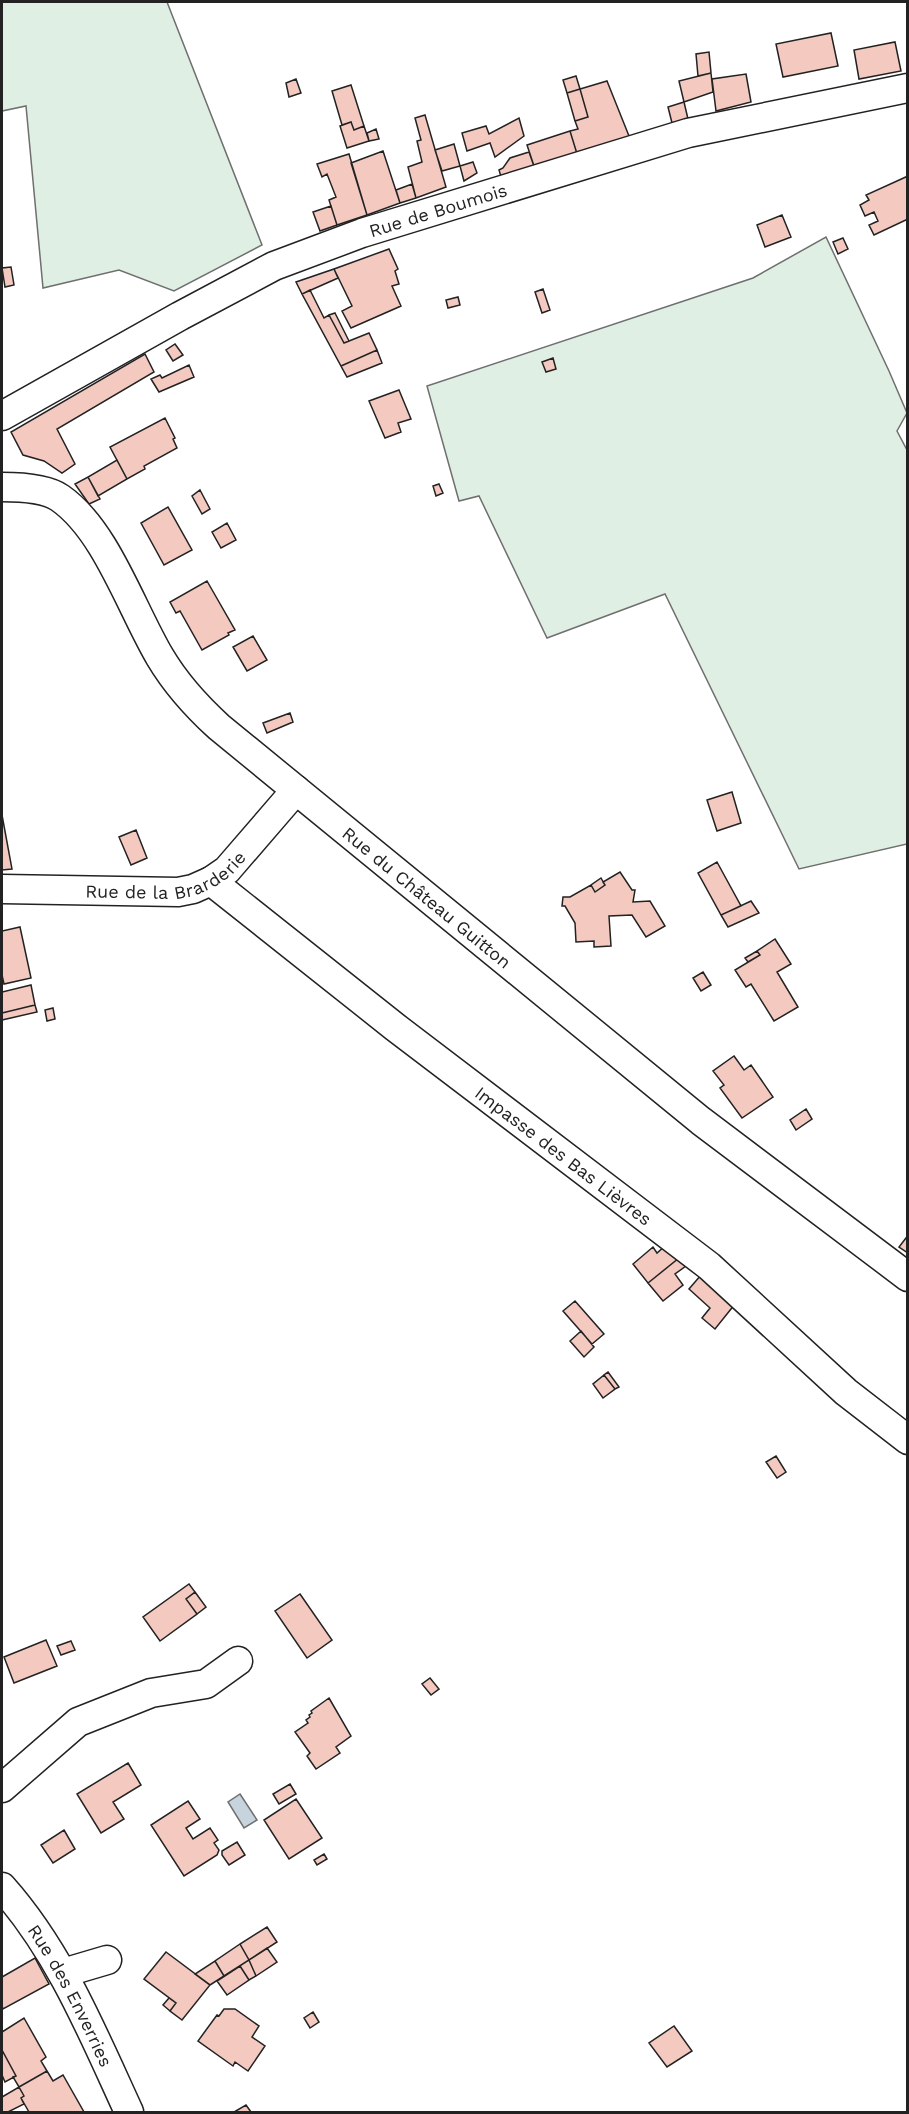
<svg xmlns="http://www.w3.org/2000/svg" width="909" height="2114" viewBox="0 0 909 2114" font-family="'Work Sans',sans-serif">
<rect width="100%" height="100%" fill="#fff"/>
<!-- green -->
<path fill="#e0efe3" stroke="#6f6f6f" stroke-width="1.5" d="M 2,2 L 167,2 L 262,245 L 174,291 L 119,270 L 43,288 L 26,106 L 2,111 Z
M 826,237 L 889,371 L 907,413 L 897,431 L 908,452 L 907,844 L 799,869 L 665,594 L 547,638 L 479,496 L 459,501 L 427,386 L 753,278 Z"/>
<!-- water -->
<path fill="#c7d3dd" stroke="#6f6f6f" stroke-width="1.5" d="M 240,1794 L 257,1820 L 244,1828 L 228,1802 Z"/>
<!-- building -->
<path fill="#f3c9c0" stroke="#222" stroke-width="1.5" d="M 831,33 L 838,66 L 783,77 L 776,44 Z
M 895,42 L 901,71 L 859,79 L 854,50 Z
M 709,52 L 711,73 L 698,76 L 696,54 Z
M 711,73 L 713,92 L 684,102 L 679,81 Z
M 746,74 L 751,102 L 716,111 L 712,79 Z
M 576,76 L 580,89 L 567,93 L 563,80 Z
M 296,79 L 301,93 L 289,97 L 286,83 Z
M 607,81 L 631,141 L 578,157 L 570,131 L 578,129 L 575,121 L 588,117 L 580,89 Z
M 351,85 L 364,126 L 354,130 L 351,122 L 342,125 L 332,91 Z
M 580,89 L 588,117 L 575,121 L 567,93 Z
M 684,102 L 688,119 L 672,123 L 668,107 Z
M 425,115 L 446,187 L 416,198 L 408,167 L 422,162 L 417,141 L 421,140 L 415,118 Z
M 519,118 L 524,136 L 495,157 L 490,143 L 467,151 L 462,133 L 486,126 L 489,134 Z
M 351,122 L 354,130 L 364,126 L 369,141 L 347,148 L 340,126 Z
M 376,129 L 379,139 L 369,141 L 367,133 Z
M 570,131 L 578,157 L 536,172 L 527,145 Z
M 454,144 L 460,166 L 442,171 L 435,150 Z
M 383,151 L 400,203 L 367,215 L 351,163 Z
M 529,152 L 536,172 L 502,180 L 499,170 L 503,168 L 510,158 Z
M 349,154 L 367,215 L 337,225 L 329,200 L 336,197 L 327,174 L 322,177 L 317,164 Z
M 473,162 L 477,173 L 464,181 L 460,166 Z
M 908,176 L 908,219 L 874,235 L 869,225 L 878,221 L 874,212 L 865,216 L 860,205 L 869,200 L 866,195 Z
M 412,184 L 416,198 L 400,203 L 396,190 Z
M 331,206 L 337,225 L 320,231 L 313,212 Z
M 782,215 L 791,237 L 765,247 L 757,225 Z
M 843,238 L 848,249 L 838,254 L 833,242 Z
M 389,249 L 398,269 L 395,271 L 399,284 L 392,286 L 401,306 L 351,328 L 342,311 L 352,306 L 334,269 Z
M 11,267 L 14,285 L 5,287 L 2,268 Z
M 334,269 L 338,278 L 302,294 L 296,282 Z
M 543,289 L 550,310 L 542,313 L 535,292 Z
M 310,290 L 324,318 L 329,315 L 344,343 L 369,333 L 377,350 L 341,366 L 302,294 Z
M 458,297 L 460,305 L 448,308 L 446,300 Z
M 335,313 L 349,341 L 344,343 L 329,315 Z
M 175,344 L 183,355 L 173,361 L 166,350 Z
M 377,350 L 382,363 L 347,377 L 341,366 Z
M 145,354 L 154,372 L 57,429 L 75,464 L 62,473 L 44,461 L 23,455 L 11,432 Z
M 553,358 L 556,369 L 546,372 L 542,362 Z
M 189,365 L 194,377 L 159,392 L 151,379 L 160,375 L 162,378 Z
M 399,390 L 411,419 L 398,423 L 401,432 L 385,438 L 369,401 Z
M 165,418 L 175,438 L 173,439 L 177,448 L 144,466 L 145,469 L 127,479 L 110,447 Z
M 117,460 L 127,479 L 98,496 L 88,477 Z
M 88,477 L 100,499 L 89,504 L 75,484 Z
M 439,484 L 443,493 L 436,496 L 433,486 Z
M 200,490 L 210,509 L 202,514 L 192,496 Z
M 168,507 L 192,550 L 164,565 L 141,523 Z
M 227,523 L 236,540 L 221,548 L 212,532 Z
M 207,581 L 235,630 L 228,633 L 229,635 L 202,650 L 180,611 L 176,613 L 170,602 Z
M 253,636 L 267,660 L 247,671 L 233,647 Z
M 290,713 L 293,722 L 267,733 L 263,723 Z
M 732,792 L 741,823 L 717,831 L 707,800 Z
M 2,815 L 12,869 L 2,870 Z
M 136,830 L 147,858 L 131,865 L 119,837 Z
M 717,862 L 741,906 L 721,915 L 698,873 Z
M 620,872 L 632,890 L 635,890 L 633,902 L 650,901 L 665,926 L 646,937 L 632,915 L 609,916 L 611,946 L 594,947 L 594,941 L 576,942 L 575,923 L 565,906 L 562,906 L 563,897 L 570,897 L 591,885 L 595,892 L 605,885 L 603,882 Z
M 601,878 L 605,885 L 595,892 L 591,885 Z
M 751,901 L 759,913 L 728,927 L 721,915 Z
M 20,927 L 31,978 L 4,984 L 2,975 L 2,931 Z
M 775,939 L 791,964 L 777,972 L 798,1007 L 774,1021 L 751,984 L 746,987 L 735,970 L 760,955 L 757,951 Z
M 757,951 L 760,955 L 748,962 L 745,958 Z
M 703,972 L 711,985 L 701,991 L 693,978 Z
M 31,985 L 35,1005 L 2,1013 L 2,992 Z
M 35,1005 L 37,1012 L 2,1020 L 2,1013 Z
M 53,1008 L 55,1019 L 47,1021 L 45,1010 Z
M 734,1056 L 744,1070 L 751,1065 L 773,1097 L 742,1118 L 720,1088 L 724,1085 L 713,1071 Z
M 806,1109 L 812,1119 L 796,1130 L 790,1120 Z
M 906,1238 L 908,1240 L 908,1253 L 899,1247 Z
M 667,1244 L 679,1258 L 648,1283 L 633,1264 L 653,1247 L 657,1253 Z
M 679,1258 L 686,1266 L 675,1274 L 683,1285 L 663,1301 L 648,1283 Z
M 701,1275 L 735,1304 L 715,1329 L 702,1318 L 710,1308 L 689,1289 Z
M 575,1301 L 604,1334 L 592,1344 L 563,1311 Z
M 581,1331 L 594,1347 L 584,1357 L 570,1341 Z
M 608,1372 L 619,1387 L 615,1389 L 604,1375 Z
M 604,1375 L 615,1389 L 603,1398 L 593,1384 Z
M 776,1456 L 786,1472 L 777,1478 L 766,1462 Z
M 189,1584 L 195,1592 L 186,1599 L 197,1614 L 160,1641 L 143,1617 Z
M 195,1592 L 206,1607 L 197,1614 L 186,1599 Z
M 300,1594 L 332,1640 L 307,1658 L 275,1611 Z
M 46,1640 L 57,1666 L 14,1683 L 4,1657 Z
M 71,1641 L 75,1650 L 61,1655 L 57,1646 Z
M 430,1678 L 439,1689 L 431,1695 L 422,1684 Z
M 329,1698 L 351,1736 L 336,1747 L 340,1753 L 316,1769 L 307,1756 L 310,1753 L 295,1732 L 308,1723 L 306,1720 L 310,1717 L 309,1715 L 312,1713 L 311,1711 Z
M 128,1763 L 141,1785 L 113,1802 L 124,1819 L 101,1833 L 77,1794 Z
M 290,1784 L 296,1794 L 279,1804 L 273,1794 Z
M 296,1799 L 322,1838 L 289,1859 L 264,1820 Z
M 188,1801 L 200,1819 L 186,1828 L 193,1839 L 210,1828 L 218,1840 L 214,1843 L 219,1850 L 217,1855 L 184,1876 L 151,1825 Z
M 64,1830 L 75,1849 L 53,1863 L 41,1845 Z
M 237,1842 L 245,1855 L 229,1865 L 222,1855 L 222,1851 Z
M 324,1854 L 327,1859 L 317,1865 L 314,1860 Z
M 267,1927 L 277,1942 L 249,1960 L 240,1944 Z
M 240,1944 L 249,1960 L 224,1976 L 215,1961 Z
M 267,1948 L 277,1962 L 256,1976 L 249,1960 Z
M 166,1952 L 210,1985 L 182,2020 L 170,2011 L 176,2003 L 144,1979 Z
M 35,1958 L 49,1984 L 3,2009 L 2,2006 L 2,1977 Z
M 249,1960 L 256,1976 L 249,1980 L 240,1966 Z
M 215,1961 L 224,1976 L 210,1985 L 195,1974 Z
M 240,1966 L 249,1980 L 227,1995 L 217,1981 Z
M 169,1998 L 176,2003 L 170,2011 L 163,2005 Z
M 224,2009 L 235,2009 L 259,2026 L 252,2037 L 265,2046 L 248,2071 L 235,2062 L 233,2066 L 198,2041 L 217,2015 L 219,2016 Z
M 313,2012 L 319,2022 L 310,2028 L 304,2018 Z
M 24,2018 L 46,2057 L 41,2061 L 47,2071 L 19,2087 L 13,2077 L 16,2076 L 2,2050 L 2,2032 Z
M 674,2026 L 692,2051 L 667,2067 L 649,2043 Z
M 2,2050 L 16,2076 L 5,2082 L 2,2075 Z
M 47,2071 L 53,2081 L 63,2075 L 84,2112 L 29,2112 L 21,2098 L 24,2096 L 19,2087 Z
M 19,2087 L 24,2096 L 21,2098 L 24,2104 L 8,2112 L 2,2112 L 2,2097 Z
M 246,2105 L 251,2112 L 234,2112 Z"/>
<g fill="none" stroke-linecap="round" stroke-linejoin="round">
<defs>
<g id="minor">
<path id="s1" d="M 2,416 L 180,316 L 274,266 L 362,233 L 688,133 L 908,88"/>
<path id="s2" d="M 2,487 C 18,487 46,488 60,498 C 106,530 131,608 160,657 C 176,684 196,706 219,727 L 701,1121 L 908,1277"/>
<path id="s3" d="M 211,881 L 395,1027 L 709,1266 L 846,1392 L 908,1440"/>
<path id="s4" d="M 2,889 L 178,892 L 193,889 L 211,881 L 227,870 L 296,790"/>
<path d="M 2,1788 L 78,1722 L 151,1693 L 206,1684 L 238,1661"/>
<path id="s5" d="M 2,1887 C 60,1952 93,2034 129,2112"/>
<path d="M 63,1973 L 107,1960"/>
</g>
</defs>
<!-- minor casing -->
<use href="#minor" stroke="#222" stroke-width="31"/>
<!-- minor -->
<use href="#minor" stroke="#fff" stroke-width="28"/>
</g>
<g text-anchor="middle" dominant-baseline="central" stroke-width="4.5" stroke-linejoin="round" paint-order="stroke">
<!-- street labels -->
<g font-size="18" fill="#222" stroke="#fff">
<text stroke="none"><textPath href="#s1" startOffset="484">Rue de Boumois</textPath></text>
<text stroke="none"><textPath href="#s4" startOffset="168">Rue de la Brarderie</textPath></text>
<text stroke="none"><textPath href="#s2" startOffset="610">Rue du Château Guitton</textPath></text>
<text stroke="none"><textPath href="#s3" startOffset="447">Impasse des Bas Lièvres</textPath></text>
<text stroke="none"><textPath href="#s5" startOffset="129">Rue des Enverries</textPath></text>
</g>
</g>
<!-- border -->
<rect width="909" height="2114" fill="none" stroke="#222222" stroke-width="6"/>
</svg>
